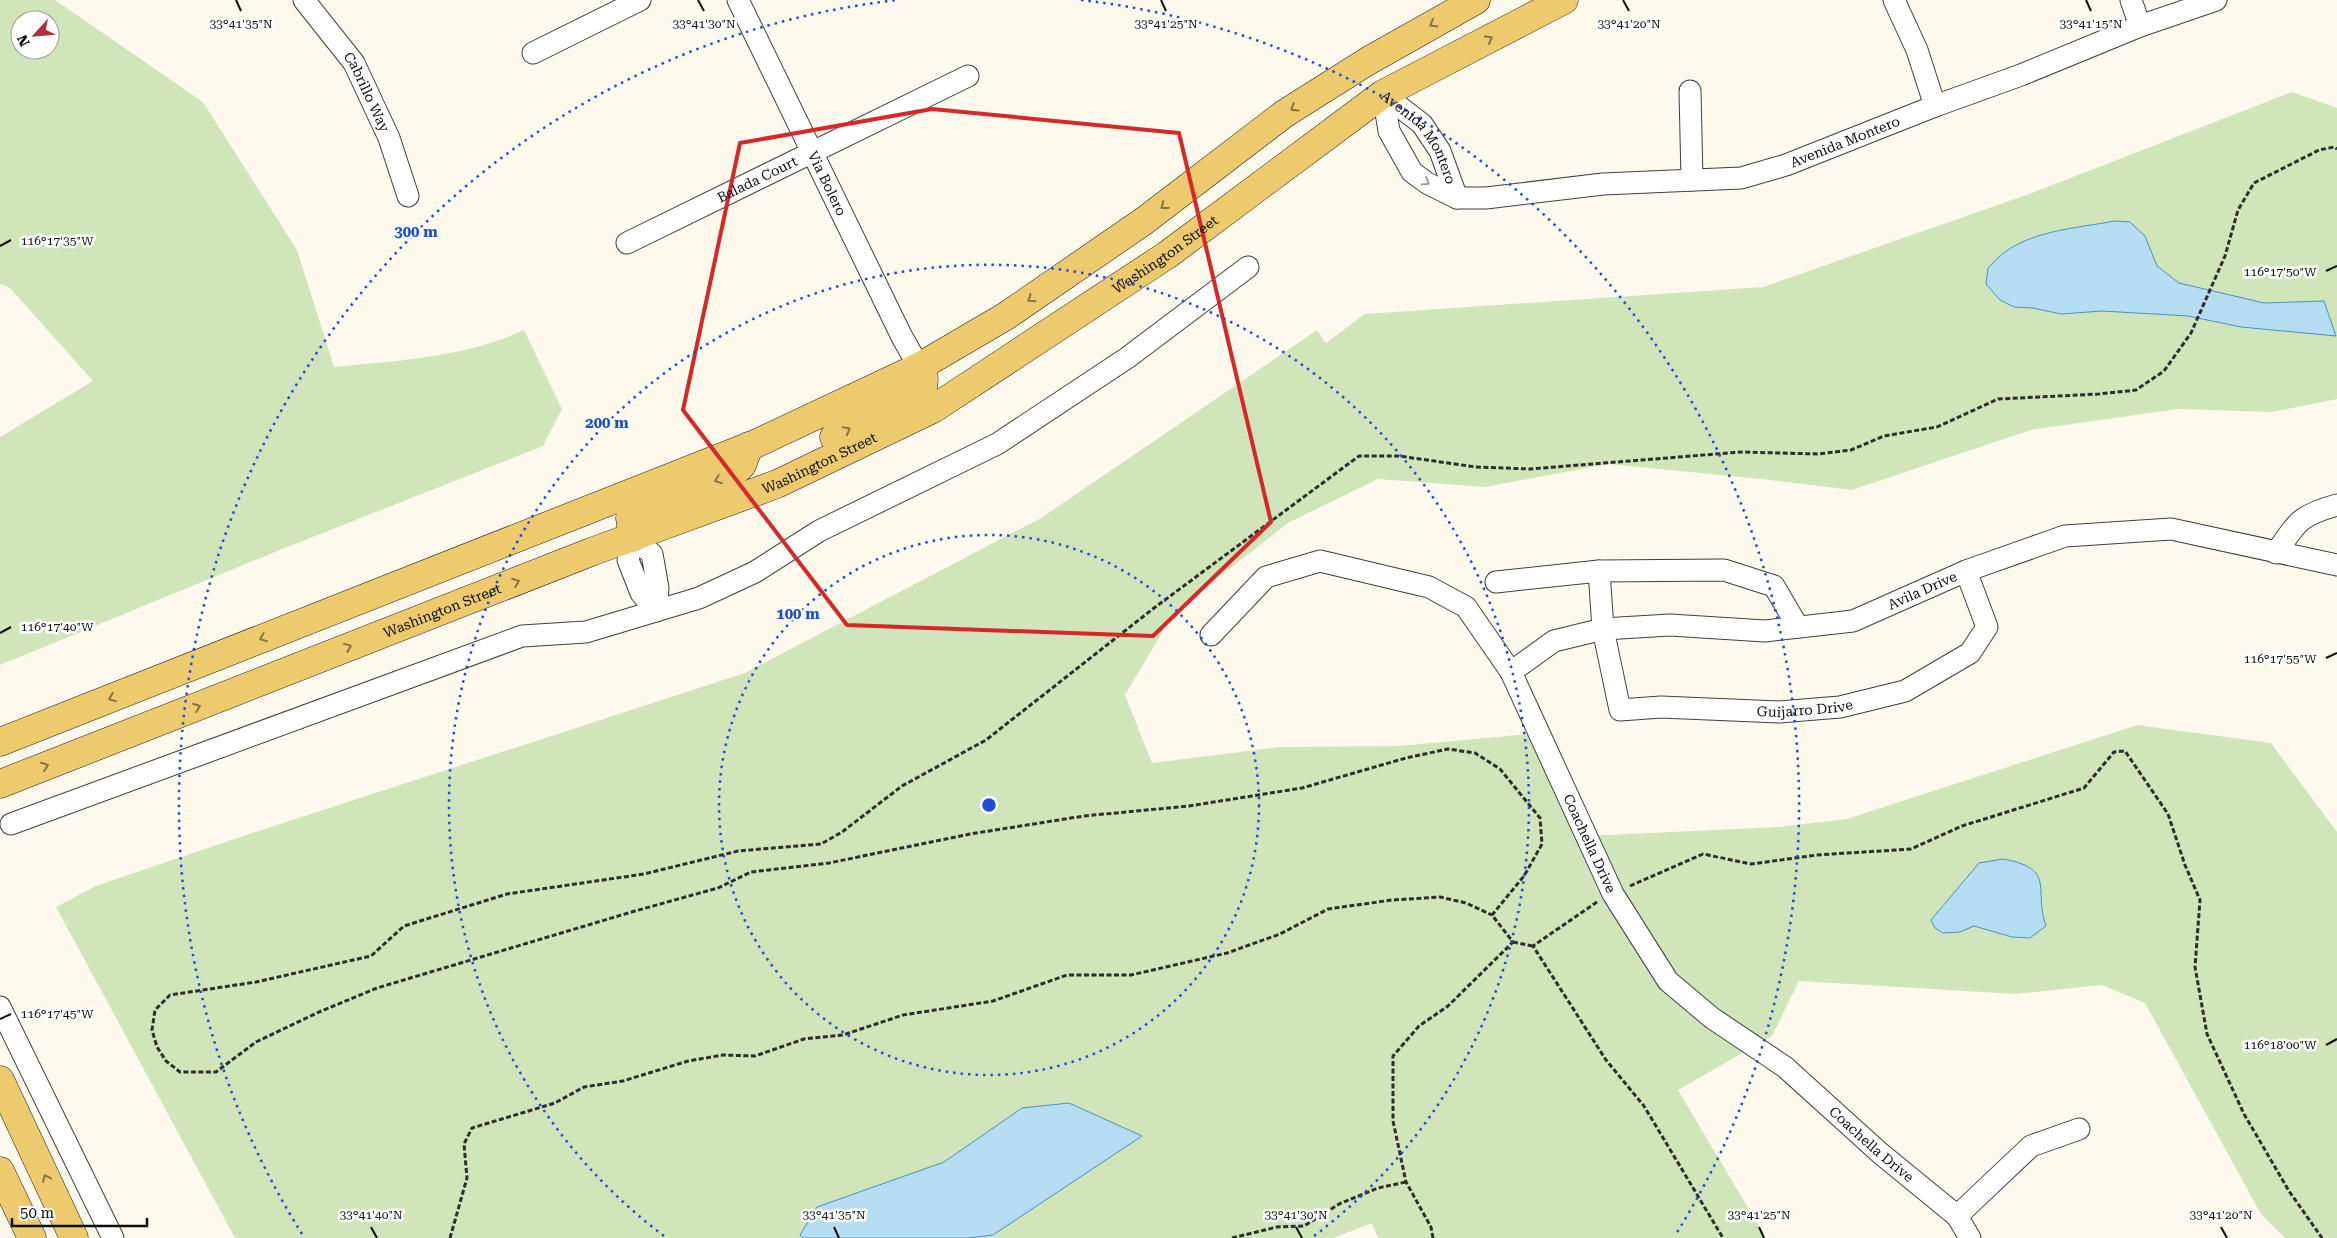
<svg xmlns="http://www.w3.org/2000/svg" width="2337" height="1238" viewBox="0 0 2337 1238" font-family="'Roboto Serif',serif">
<rect width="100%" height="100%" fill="#fdfaed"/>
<!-- green -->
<path fill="#d1e5ba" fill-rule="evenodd" d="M 0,0 L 55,0 L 203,102 L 297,250 L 334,367 C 398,361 467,357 524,330 L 562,409 L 543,446 L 280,550 L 0,665 L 0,437 L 93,381 L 10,288 L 0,284 ZM 20,20 L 50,20 L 50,50 L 20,50 Z
M 2292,92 L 2337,108 L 2337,399 L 2272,412 L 2178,409 L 2031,430 L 1852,490 L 1761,479 L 1608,464 L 1485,487 L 1378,479 L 1288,523 L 1175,611 L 1125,695 L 1152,763 L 1279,747 L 1399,746 L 1540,733 L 1586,836 L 1778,827 L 1847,819 L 2137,725 L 2271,743 L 2337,832 L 2337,1238 L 2285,1238 L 2261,1214 L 2145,1003 L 2102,985 L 2015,994 L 1799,981 L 1772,1036 L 1678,1090 L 1766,1238 L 1378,1238 L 1372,1223 L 1333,1238 L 235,1238 L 56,907 L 96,886 L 243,836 L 745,673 L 1041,518 L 1317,330 L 1326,343 L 1365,314 L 1763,287 L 2032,193 Z"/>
<!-- water -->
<path fill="#b6ddf1" stroke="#4393c2" d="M 2114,221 L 2130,222 L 2145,236 L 2157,266 L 2179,283 L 2264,303 L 2324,301 L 2336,336 L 2241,327 L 2188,316 L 2102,311 L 2061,314 L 2033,308 L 2014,307 L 2000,300 L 1986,284 L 1988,268 C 1993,263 1999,256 2005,252 C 2035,230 2079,228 2114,221 Z
M 2003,859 C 2057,869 2033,888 2046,926 L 2030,938 L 2012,937 L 1974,926 L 1960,932 L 1943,933 L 1935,928 L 1931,920 L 1979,863 Z
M 1069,1103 L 1142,1136 L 993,1235 L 969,1238 L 803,1238 L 800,1235 L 817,1207 L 944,1162 L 1022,1108 Z"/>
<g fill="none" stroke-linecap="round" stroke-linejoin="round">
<defs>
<g id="minor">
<path id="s1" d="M 304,0 L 354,63 L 389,138 L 408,196"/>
<path id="s2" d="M 738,0 L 902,337 L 919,367"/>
<path d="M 1894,0 L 1917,50 L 1935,106"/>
<path d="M 2131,0 L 2140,26"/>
<path d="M 533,53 L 640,0"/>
<path d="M 1690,91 L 1692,180"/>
<path id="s3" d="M 1383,94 L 1389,131 L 1412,172 L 1427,183 L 1457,198 L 1486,198 L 1603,184 L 1741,178 L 1786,165 L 1935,106 L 2021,75 L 2140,26 L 2216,0"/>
<path id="s4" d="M 1383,94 L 1422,124 L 1440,151 L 1457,198"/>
<path id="s5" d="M 627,243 L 968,76"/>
<path d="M 633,538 L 652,554 L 658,588 L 656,611 L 641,593 L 628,560 Z"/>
<path d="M 2276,553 C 2297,522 2300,515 2337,505"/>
<path d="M 1496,582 L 1599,571"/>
<path id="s6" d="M 1798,627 L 1774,586 L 1724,570 L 1599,571 L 1603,629 L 1620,710 L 1661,707 L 1779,712 L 1840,707 L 1905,691 L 1970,653 L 1987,627 L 1966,571"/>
<path id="s7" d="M 1211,635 L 1266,577 L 1320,561 L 1429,587 L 1466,607 L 1511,672 L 1613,894 L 1668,981 L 1712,1018 L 1785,1067 L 1880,1153 L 1957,1216 L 1970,1238"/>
<path id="s8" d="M 1511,672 L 1554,641 L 1603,629 L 1670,625 L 1765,631 L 1853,621 L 1966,571 L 2065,536 L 2171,529 L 2337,565"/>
<path d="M 11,824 L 522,636 L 586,632 L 699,598 L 755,572 L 819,531 L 997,444 L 1127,358 L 1248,267"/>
<path d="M 0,1007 L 113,1238"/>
<path d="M 1957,1216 L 2031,1146 L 2079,1129"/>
</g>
<g id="major">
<path d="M 834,437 L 917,392 L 923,387 L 924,379 L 919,367"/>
<path d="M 633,538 L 630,518 L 635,511 L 731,475 L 742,465 L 749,446"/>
<path d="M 0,742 L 755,444 L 919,367 L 1006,316 L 1144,221 L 1284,114 L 1368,61 L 1476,0"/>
<path id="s9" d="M 0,784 L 591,552 L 777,484 L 933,409 L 1167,255 L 1383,94 L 1564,0"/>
<path d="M 0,1080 L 74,1238"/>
<path d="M 0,1171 L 32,1238"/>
</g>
</defs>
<!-- minor casing -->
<use href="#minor" stroke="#3f3f3f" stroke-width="23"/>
<!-- major casing -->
<use href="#major" stroke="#1d1d1d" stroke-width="29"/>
<!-- path -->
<path stroke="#2e2e2e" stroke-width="3" stroke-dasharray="5 2.5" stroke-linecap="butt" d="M 1630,886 L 1703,854 L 1751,864 L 1817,855 L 1911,849 L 1962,826 L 2084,788 L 2114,752 L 2125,751 L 2168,814 L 2185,865 L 2200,900 L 2195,967 L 2207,1034 L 2244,1114 L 2289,1191 L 2322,1238
M 1597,902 L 1533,946 L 1606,1060 L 1644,1106 L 1723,1238
M 1513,942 L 1533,946
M 450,1238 L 467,1178 L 464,1144 L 472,1128 L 555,1103 L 584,1087 L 623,1081 L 688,1061 L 723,1055 L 755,1056 L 804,1039 L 843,1035 L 903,1015 L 993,1001 L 1067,975 L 1131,975 L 1227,953 L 1280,934 L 1328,909 L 1392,900 L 1440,897 L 1466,903 L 1492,915
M 1232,1238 L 1277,1227 L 1304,1226 L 1339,1204 L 1378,1188 L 1406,1182
M 1433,1238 L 1431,1227 L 1406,1182 L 1393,1121 L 1393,1056 L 1419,1026 L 1448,1006 L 1513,942 L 1492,915 L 1524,876 L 1542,844 L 1540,818 L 1500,769 L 1475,753 L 1448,749 L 1406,758 L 1302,788 L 1189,806 L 1084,816 L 970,834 L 829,863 L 751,872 L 718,888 L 635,911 L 377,988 L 319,1012 L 256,1042 L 216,1072 L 180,1072 L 166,1061 L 157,1047 L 152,1030 L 155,1010 L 170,995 L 256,982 L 371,956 L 404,926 L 507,894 L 644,874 L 738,851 L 821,844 L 842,832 L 902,786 L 986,740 L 1154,608 L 1359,456 L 1399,456 L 1476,467 L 1530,469 L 1741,452 L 1818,454 L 1851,450 L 1884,436 L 1937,427 L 1998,399 L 2099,394 L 2136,390 L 2164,371 L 2191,333 L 2225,256 L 2238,210 L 2254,183 L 2319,150 L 2334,147 L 2337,149"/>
<!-- minor -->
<use href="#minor" stroke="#fff" stroke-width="21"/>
<!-- major -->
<use href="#major" stroke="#edca6e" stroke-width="28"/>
</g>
<!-- one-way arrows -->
<defs><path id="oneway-chevron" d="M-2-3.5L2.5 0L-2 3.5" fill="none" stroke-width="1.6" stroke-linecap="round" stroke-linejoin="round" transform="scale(1.25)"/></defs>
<g stroke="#887442">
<use href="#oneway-chevron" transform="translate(1433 24) rotate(150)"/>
<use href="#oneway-chevron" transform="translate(1489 39) rotate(-28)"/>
<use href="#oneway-chevron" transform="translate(1294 108) rotate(148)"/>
<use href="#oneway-chevron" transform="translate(1164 206) rotate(142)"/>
<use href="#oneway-chevron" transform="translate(1031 299) rotate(146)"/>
<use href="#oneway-chevron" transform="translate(847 430) rotate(-28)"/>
<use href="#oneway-chevron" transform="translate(718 480) rotate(159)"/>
<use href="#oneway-chevron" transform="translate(516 582) rotate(-21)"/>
<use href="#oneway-chevron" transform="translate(263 638) rotate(158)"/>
<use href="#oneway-chevron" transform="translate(348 647) rotate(-21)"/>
<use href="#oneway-chevron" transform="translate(112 698) rotate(158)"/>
<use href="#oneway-chevron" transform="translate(197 707) rotate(-21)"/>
<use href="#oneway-chevron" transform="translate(45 766) rotate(-21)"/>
<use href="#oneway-chevron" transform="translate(46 1178) rotate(-115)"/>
</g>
<use stroke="#9e9e9e" href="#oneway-chevron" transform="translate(1426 182) rotate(32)"/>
<!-- marked area -->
<path fill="none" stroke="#d62828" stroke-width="4" stroke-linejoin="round" d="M 932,109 L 1179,133 L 1271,522 L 1153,636 L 847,625 L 683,410 L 740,143 Z"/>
<!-- ticks -->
<path fill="none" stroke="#0c0c0c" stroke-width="2" d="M 236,0 L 241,11M 698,0 L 704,11M 1161,0 L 1166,11M 1623,0 L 1629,11M 2086,0 L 2091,11M 0,246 L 11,240M 2326,271 L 2337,266M 0,633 L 11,627M 2326,658 L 2337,653M 0,1019 L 11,1014M 2326,1045 L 2337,1039M 371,1227 L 377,1238M 834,1227 L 839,1238M 1296,1227 L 1302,1238M 1759,1227 L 1764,1238M 2221,1227 L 2227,1238"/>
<!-- distance rings -->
<g fill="none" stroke="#1d4ed8" stroke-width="2.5" stroke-dasharray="2.5 5">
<circle cx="989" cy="805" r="270"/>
<path d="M664 1236A540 540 0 1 1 1314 1236"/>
<path d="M302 1234A810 810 0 0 1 897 0M1081 0A810 810 0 0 1 1676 1234"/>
</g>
<g text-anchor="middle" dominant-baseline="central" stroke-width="5" stroke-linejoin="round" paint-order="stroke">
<!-- street labels -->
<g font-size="14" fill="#0c0c0c" stroke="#fff">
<text stroke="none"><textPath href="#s1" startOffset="112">Cabrillo Way</textPath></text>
<text stroke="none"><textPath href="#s3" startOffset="532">Avenida Montero</textPath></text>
<text stroke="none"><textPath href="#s4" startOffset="58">Avenida Montero</textPath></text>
<text stroke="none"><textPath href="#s5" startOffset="145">Balada Court</textPath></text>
<text stroke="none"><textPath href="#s2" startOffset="204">Via Bolero</textPath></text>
<text stroke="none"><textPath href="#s9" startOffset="1285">Washington Street</textPath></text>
<text stroke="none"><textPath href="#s9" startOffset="880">Washington Street</textPath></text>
<text stroke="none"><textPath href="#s8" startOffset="430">Avila Drive</textPath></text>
<text stroke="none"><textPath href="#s9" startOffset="475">Washington Street</textPath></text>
<text stroke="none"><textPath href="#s6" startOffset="551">Guijarro Drive</textPath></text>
<text stroke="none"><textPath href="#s7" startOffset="558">Coachella Drive</textPath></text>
<text stroke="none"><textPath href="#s7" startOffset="978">Coachella Drive</textPath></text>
</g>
</g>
<g font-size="12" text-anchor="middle" fill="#0c0c0c" stroke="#fff" stroke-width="5" stroke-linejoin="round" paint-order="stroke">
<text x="241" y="28">33°41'35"N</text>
<text x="704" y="28">33°41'30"N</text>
<text x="1166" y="28">33°41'25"N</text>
<text x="1629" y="28">33°41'20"N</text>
<text x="2091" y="28">33°41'15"N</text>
<text x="57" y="245">116°17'35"W</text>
<text x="2280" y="276">116°17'50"W</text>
<text x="57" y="631">116°17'40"W</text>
<text x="2280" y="663">116°17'55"W</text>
<text x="57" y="1018">116°17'45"W</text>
<text x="2280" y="1049">116°18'00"W</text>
<text x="371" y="1219">33°41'40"N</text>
<text x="834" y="1219">33°41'35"N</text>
<text x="1296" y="1219">33°41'30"N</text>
<text x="1759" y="1219">33°41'25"N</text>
<text x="2221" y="1219">33°41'20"N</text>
</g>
<circle cx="989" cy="805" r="8" fill="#1d4ed8" stroke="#fff" stroke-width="2.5"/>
<g font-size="15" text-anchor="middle" font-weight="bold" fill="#1d4ed8" stroke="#fff" stroke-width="5" stroke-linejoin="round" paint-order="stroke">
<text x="416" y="237">300 m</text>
<text x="607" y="428">200 m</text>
<text x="798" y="619">100 m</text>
</g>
<!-- north arrow -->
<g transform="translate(35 35) rotate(244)"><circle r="24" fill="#ffffff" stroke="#9e9e9e"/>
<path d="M0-4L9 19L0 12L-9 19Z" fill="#b0303b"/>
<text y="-8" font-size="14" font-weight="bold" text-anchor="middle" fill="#0c0c0c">N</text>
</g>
<!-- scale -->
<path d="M12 1218v8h135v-8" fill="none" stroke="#0c0c0c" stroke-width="2.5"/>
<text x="20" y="1218" font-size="15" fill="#0c0c0c" stroke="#ffffff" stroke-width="4" paint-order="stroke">50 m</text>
</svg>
